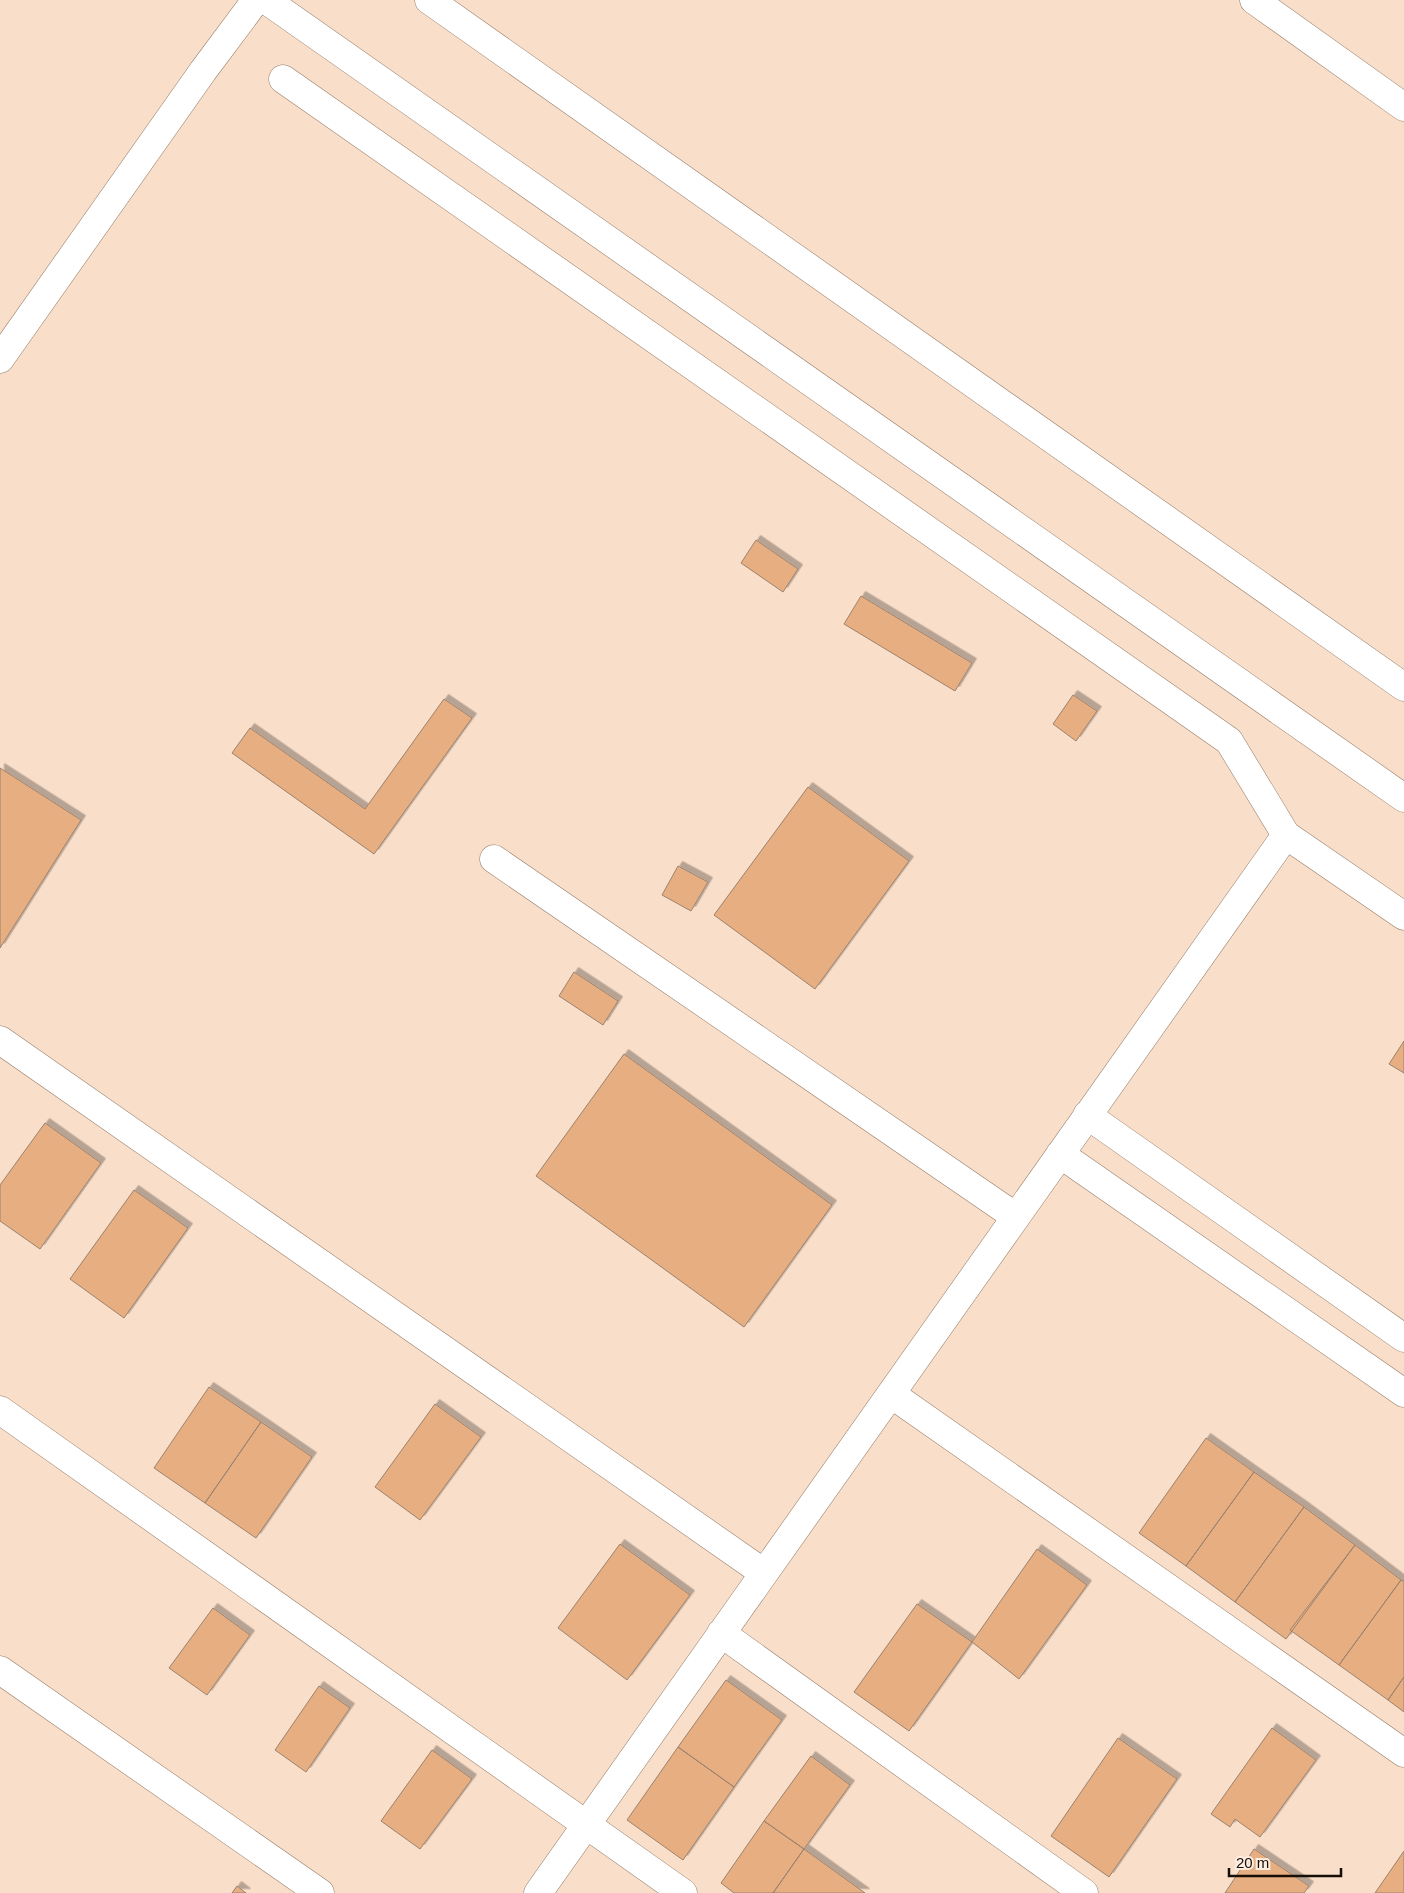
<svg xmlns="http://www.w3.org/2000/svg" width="1404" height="1893" viewBox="0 0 1404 1893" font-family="Helvetica,sans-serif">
<defs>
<filter id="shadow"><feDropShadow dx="4.5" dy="-4.5" stdDeviation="0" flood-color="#0004"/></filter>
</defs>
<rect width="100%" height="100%" fill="#f9dec9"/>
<!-- building -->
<path fill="#e7af81" stroke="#9b826f" filter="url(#shadow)" d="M 756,540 L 798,569 L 783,592 L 741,563 Z
M 861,596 L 972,663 L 955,691 L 844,624 Z
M 1073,695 L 1097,711 L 1076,741 L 1053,724 Z
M 444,699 L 472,718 L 374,854 L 232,753 L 250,728 L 365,809 Z
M 0,768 L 81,820 L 0,948 Z
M 808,787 L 909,861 L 815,989 L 714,915 Z
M 678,866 L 708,882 L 691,911 L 662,895 Z
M 574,972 L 618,1001 L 603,1025 L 559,996 Z
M 1404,1041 L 1404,1073 L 1389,1064 Z
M 624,1054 L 832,1205 L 744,1327 L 536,1176 Z
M 45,1123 L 101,1163 L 40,1249 L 0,1221 L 0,1185 Z
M 134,1190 L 188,1228 L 124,1318 L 70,1279 Z
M 209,1387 L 261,1422 L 205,1503 L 154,1468 Z
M 435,1404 L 481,1437 L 420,1520 L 375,1487 Z
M 261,1422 L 312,1457 L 256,1538 L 205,1503 Z
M 1206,1438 L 1254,1472 L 1186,1566 L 1139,1533 Z
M 1254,1472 L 1304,1507 L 1235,1602 L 1186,1566 Z
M 1304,1507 L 1355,1545 L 1286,1639 L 1235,1602 Z
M 620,1544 L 690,1595 L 627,1680 L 558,1628 Z
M 1355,1545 L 1401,1580 L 1339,1665 L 1290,1630 Z
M 1037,1549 L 1087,1585 L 1019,1679 L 972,1642 Z
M 1401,1580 L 1404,1581 L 1404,1677 L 1388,1700 L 1339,1665 Z
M 917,1604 L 972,1642 L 909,1731 L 854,1692 Z
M 213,1608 L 250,1635 L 207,1695 L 169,1668 Z
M 1404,1677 L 1404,1712 L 1388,1700 Z
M 726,1680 L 782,1720 L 734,1787 L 678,1747 Z
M 319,1686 L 350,1708 L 306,1772 L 275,1750 Z
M 1272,1728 L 1316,1760 L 1260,1837 L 1235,1819 L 1230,1827 L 1211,1814 Z
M 1118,1738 L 1177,1779 L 1109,1877 L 1051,1836 Z
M 678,1747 L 734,1787 L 683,1860 L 627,1820 Z
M 432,1750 L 472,1779 L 420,1849 L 381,1821 Z
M 811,1756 L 850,1785 L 804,1849 L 764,1821 Z
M 764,1821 L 804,1849 L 773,1893 L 734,1893 L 721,1883 Z
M 804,1849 L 865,1893 L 773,1893 Z
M 1254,1849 L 1309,1886 L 1304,1893 L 1225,1893 Z
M 1404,1851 L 1404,1893 L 1375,1893 Z
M 237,1886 L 246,1893 L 232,1893 Z"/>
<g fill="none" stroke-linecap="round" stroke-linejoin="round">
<defs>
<path id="minor" d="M 266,0 L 1404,798
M 429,0 L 1404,687
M 1254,0 L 1404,107
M 283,79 L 1229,741 L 1286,835 L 1404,916
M 0,359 L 203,71 L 256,0
M 494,859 L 1016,1217
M 0,1040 L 764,1573
M 1087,1115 L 1404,1338
M 1060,1154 L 1404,1393
M 891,1394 L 1404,1753
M 0,1410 L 683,1893
M 721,1633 L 1084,1893
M 0,1670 L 320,1893
M 538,1893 L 1286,835"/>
</defs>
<!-- minor casing -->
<use href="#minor" stroke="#947c69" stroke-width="29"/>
<!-- minor -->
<use href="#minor" stroke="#fff" stroke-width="28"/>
</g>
<!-- scale -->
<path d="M1229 1868v8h112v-8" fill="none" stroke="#170e07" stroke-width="2.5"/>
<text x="1236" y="1868" font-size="15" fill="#170e07" stroke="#feeee1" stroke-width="4" paint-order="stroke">20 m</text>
</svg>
